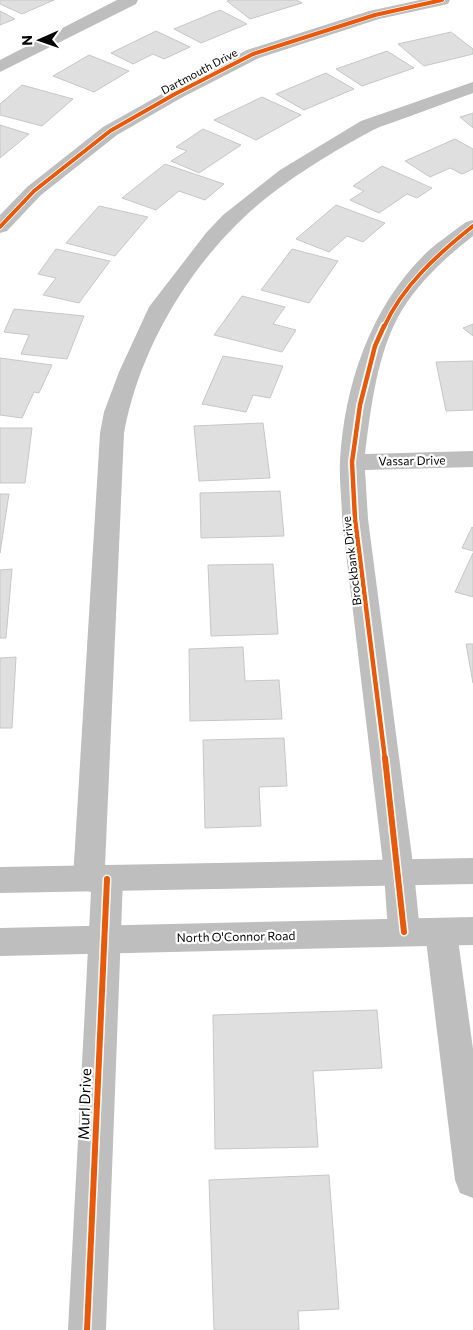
<svg xmlns="http://www.w3.org/2000/svg" width="473" height="1330" viewBox="0 0 473 1330" font-family="Commissioner,sans-serif">
<rect width="100%" height="100%" fill="#fff"/>
<!-- building -->
<path fill="#dfdfdf" stroke="#c7c7c7" d="M 0,0 L 54,0 L 22,14 L 0,4 Z
M 231,0 L 297,0 L 302,3 L 250,19 L 227,1 Z
M 220,10 L 247,24 L 201,43 L 174,29 Z
M 0,11 L 15,19 L 0,25 Z
M 156,31 L 190,47 L 164,59 L 153,54 L 133,64 L 111,53 Z
M 451,32 L 473,49 L 473,54 L 424,66 L 398,44 Z
M 387,51 L 414,68 L 362,86 L 336,69 Z
M 89,55 L 129,71 L 94,92 L 53,76 Z
M 326,73 L 354,89 L 304,110 L 276,94 Z
M 22,85 L 73,99 L 42,126 L 0,115 L 0,104 Z
M 262,97 L 301,115 L 256,140 L 214,120 Z
M 473,113 L 473,128 L 460,117 Z
M 0,125 L 29,134 L 0,158 Z
M 203,129 L 241,145 L 199,173 L 171,161 L 187,151 L 176,147 Z
M 455,139 L 473,149 L 473,169 L 462,174 L 450,168 L 430,177 L 405,161 Z
M 165,164 L 224,184 L 205,200 L 179,191 L 156,210 L 122,198 Z
M 382,166 L 432,188 L 417,198 L 407,194 L 379,213 L 350,200 L 364,191 L 353,186 Z
M 336,205 L 385,223 L 363,242 L 347,236 L 329,252 L 296,239 Z
M 99,206 L 148,217 L 115,256 L 66,243 Z
M 56,249 L 110,261 L 79,303 L 43,295 L 56,278 L 38,274 Z
M 292,249 L 338,261 L 309,303 L 261,290 Z
M 242,296 L 285,307 L 273,324 L 296,330 L 282,352 L 214,335 Z
M 14,309 L 84,316 L 67,359 L 21,354 L 29,335 L 4,332 Z
M 473,324 L 473,336 L 463,328 Z
M 223,356 L 283,366 L 270,398 L 253,395 L 246,412 L 202,404 Z
M 0,358 L 52,365 L 39,393 L 34,392 L 22,418 L 0,415 Z
M 473,361 L 473,410 L 446,411 L 436,362 Z
M 263,423 L 270,478 L 199,481 L 194,426 Z
M 0,428 L 32,428 L 25,483 L 0,483 Z
M 280,491 L 284,536 L 201,538 L 200,493 Z
M 0,494 L 9,494 L 0,553 Z
M 472,527 L 473,528 L 473,551 L 462,548 Z
M 473,553 L 473,597 L 455,592 Z
M 273,564 L 278,634 L 211,636 L 208,565 Z
M 12,569 L 6,638 L 0,638 L 0,570 Z
M 466,644 L 473,644 L 473,683 Z
M 243,647 L 245,681 L 279,680 L 282,719 L 190,721 L 189,649 Z
M 16,657 L 12,728 L 0,728 L 0,658 Z
M 284,738 L 287,786 L 259,787 L 261,826 L 205,828 L 203,740 Z
M 377,1010 L 382,1068 L 313,1071 L 318,1147 L 215,1149 L 213,1015 Z
M 329,1175 L 339,1309 L 298,1311 L 299,1330 L 214,1330 L 209,1180 Z"/>
<g fill="none" stroke-linecap="round" stroke-linejoin="round">
<!-- minor -->
<path fill="#bebebe" fill-rule="evenodd" d="M 117,0 L 138,0 L 136,4 L 0,72 L 0,60 Z
M 420,0 L 450,0 L 448,4 L 379,19 L 259,58 L 181,98 L 117,135 L 41,195 L 7,231 L 0,233 L 0,215 L 27,187 L 103,127 L 169,90 L 247,50 L 369,11 Z
M 473,82 L 473,93 C 450,101 428,110 405,118 C 395,122 383,125 373,130 C 328,154 271,189 236,225 C 181,280 138,356 124,433 L 105,866 L 118,870 L 123,879 L 106,1330 L 68,1330 L 91,892 L 78,888 L 73,879 L 100,433 L 104,412 L 119,372 L 149,307 L 206,233 L 223,215 L 280,170 L 361,121 Z
M 473,220 L 473,236 C 446,257 420,281 402,310 C 377,352 371,407 365,454 L 473,451 L 473,467 L 365,470 L 368,519 L 414,872 L 420,932 L 415,942 L 404,946 L 393,942 L 388,932 L 384,872 L 342,519 C 342,500 339,481 340,462 C 344,385 371,306 427,252 C 439,241 453,232 466,222 Z
M 441,918 L 452,922 L 457,932 L 473,1049 L 473,1198 L 460,1193 L 455,1180 L 425,932 L 430,922 Z"/>
<!-- major -->
<path fill="#bebebe" fill-rule="evenodd" d="M 473,858 L 473,884 L 0,893 L 0,867 Z
M 473,917 L 473,945 L 0,956 L 0,928 Z"/>
<defs>
<path id="cycleway-far2" d="M 0,227 L 34,191 L 110,131 L 175,94 L 253,54 L 375,15 L 442,0
M 384,327 C 403,285 438,254 473,226"/>
<path id="cycleway-far1" d="M 384,326 L 375,346 L 360,405 L 352,462 L 355,519 L 385,759"/>
<path id="cycleway" d="M 385,758 L 404,932
M 87,1330 L 107,879"/>
</defs>
<!-- cycleway-far2 casing -->
<use href="#cycleway-far2" stroke="#fff" stroke-width="5.5"/>
<!-- cycleway-far1 casing -->
<use href="#cycleway-far1" stroke="#fff" stroke-width="8"/>
<!-- cycleway casing -->
<use href="#cycleway" stroke="#fff" stroke-width="9"/>
<!-- cycleway-far2 -->
<use href="#cycleway-far2" stroke="#e8590c" stroke-width="4"/>
<!-- cycleway-far1 -->
<use href="#cycleway-far1" stroke="#e8590c" stroke-width="4.5"/>
<!-- cycleway -->
<use href="#cycleway" stroke="#e8590c" stroke-width="6"/>
</g>
<g text-anchor="middle" dominant-baseline="central" stroke-width="4.5" stroke-linejoin="round" paint-order="stroke">
<!-- far-street labels -->
<g font-size="11" fill="#000" stroke="#fff">
<text transform="translate(199 71) rotate(-28)">Dartmouth Drive</text>
</g>
<!-- street labels -->
<g font-size="12" fill="#000" stroke="#fff">
<text transform="translate(412 460) rotate(-1)">Vassar Drive</text>
<text transform="translate(351 561) rotate(-97)">Brockbank Drive</text>
<text transform="translate(236 936) rotate(-1)">North O'Connor Road</text>
</g>
<!-- near-street labels -->
<g font-size="15" fill="#000" stroke="#fff">
<text transform="translate(84 1104) rotate(-88)">Murl Drive</text>
</g>
</g>
<!-- north arrow -->
<g transform="translate(40 40) rotate(268)" stroke="#ffffff" stroke-width="4" paint-order="stroke">
<path d="M0-4L9 19L0 12L-9 19Z" fill="#000000"/>
<text y="-8" font-size="14" font-weight="bold" text-anchor="middle" fill="#000000">N</text>
</g>
</svg>
